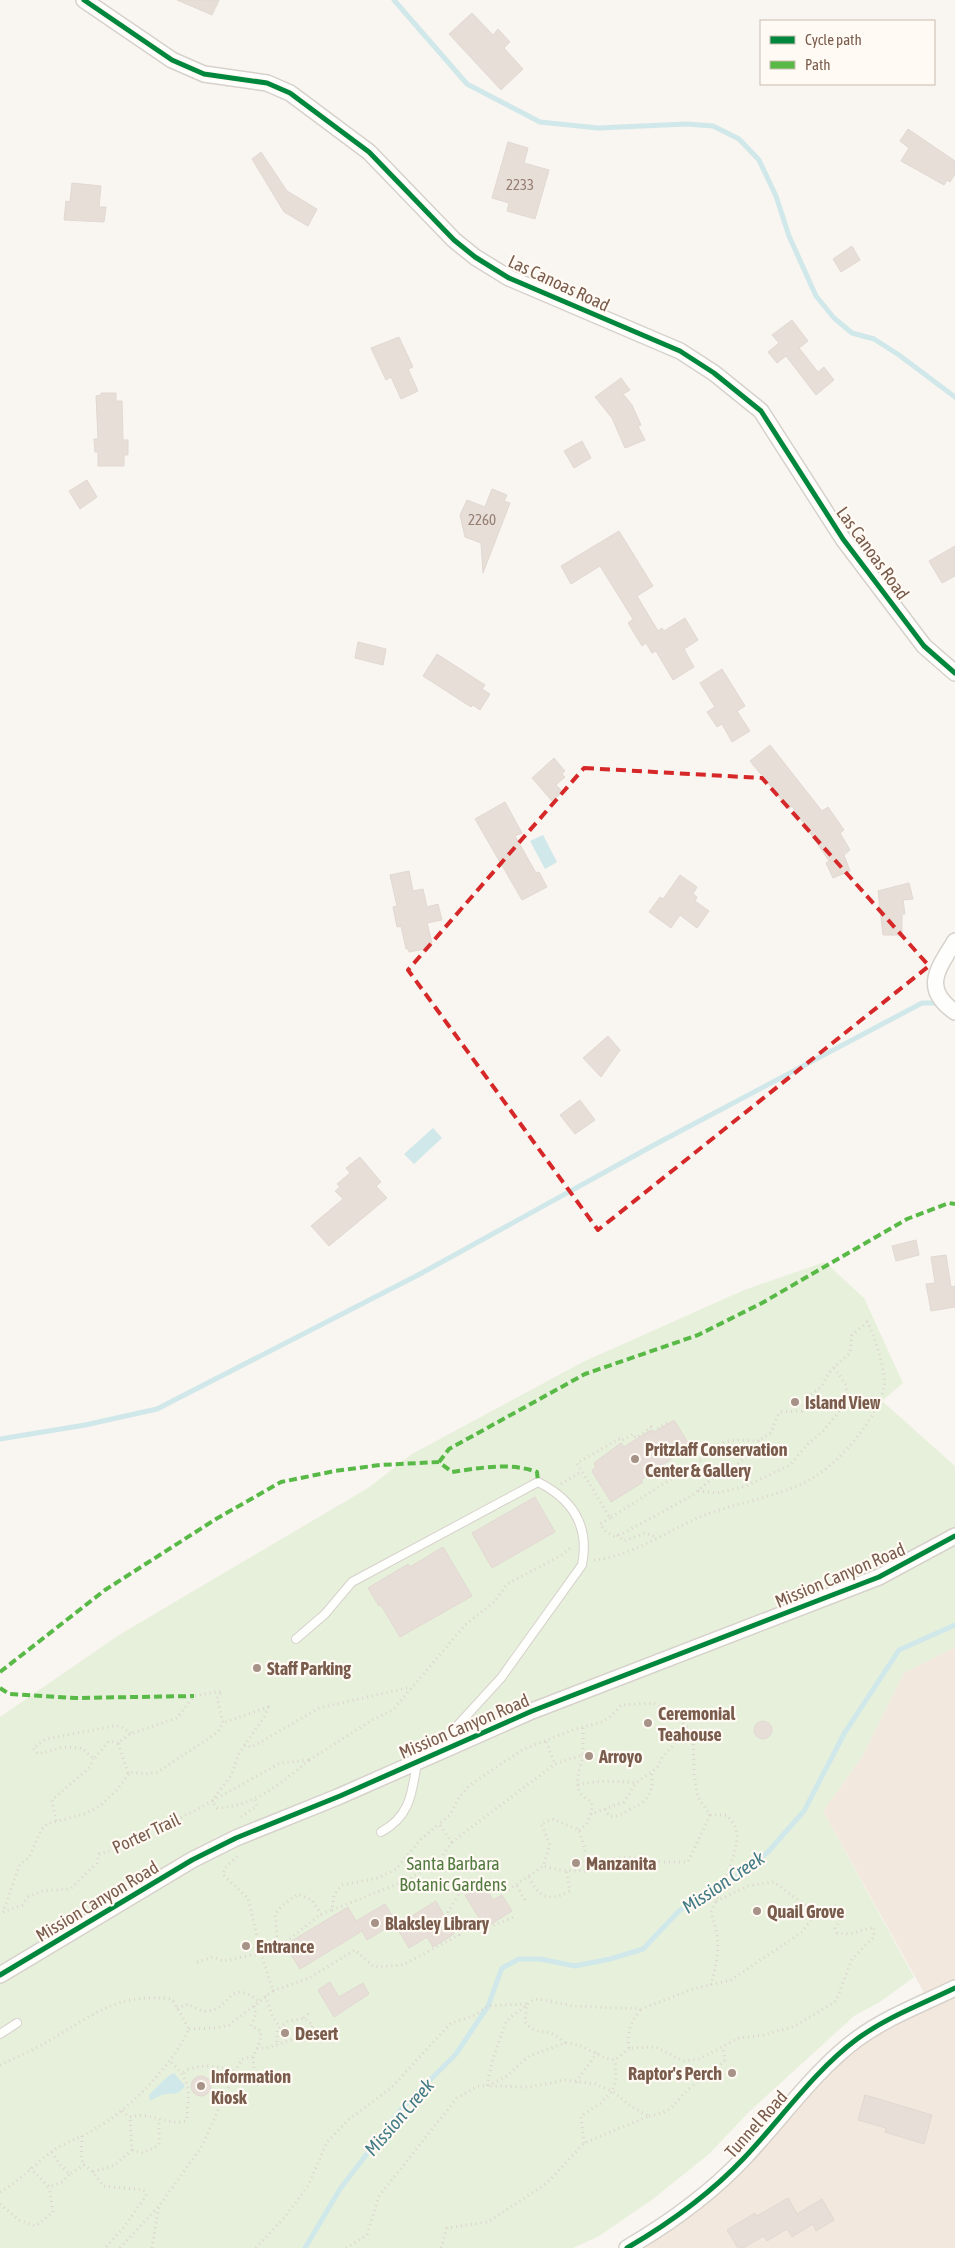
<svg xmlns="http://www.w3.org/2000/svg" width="955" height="2248" viewBox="0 0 955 2248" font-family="'Asap Condensed',sans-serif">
<rect width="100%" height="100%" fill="#f9f5f0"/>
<!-- residential -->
<path fill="#f2e8de" d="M 955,1647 L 955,2248 L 620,2248 L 668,2220 L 766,2133 L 827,2067 L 928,2000 L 823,1811 L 862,1757 L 904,1673 Z"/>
<!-- green -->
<path fill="#e7f0db" d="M 825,1262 L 864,1298 L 903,1383 L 882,1401 L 955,1466 L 955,1647 L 904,1673 L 862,1757 L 823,1811 L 914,1977 L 880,2002 L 854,2016 L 749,2112 L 709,2154 L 653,2199 L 599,2236 L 573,2248 L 0,2248 L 0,1717 L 119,1635 L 368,1488 L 412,1454 L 583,1362 L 744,1290 Z"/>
<!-- water -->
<path fill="#d0e8ea" d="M 543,835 L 557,862 L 545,869 L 530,841 Z
M 433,1128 L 442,1138 L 414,1164 L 404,1154 Z
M 174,2073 L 185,2086 C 177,2097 173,2092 162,2095 C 159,2096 154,2099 150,2101 L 149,2095 L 168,2076 Z"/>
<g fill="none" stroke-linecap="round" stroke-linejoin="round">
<!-- stream -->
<path stroke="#d0e8ea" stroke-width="5" d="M 394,0 L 467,84 L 540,122 L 598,128 L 687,124 L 713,126 L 739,139 L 759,160 L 776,196 L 789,236 L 816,296 L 834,318 L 852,333 L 874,339 L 899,355 L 955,397
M 0,1439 L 85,1425 L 157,1409 L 420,1274 L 654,1145 L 922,1003 L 941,1003
M 305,2248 L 340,2189 L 402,2108 L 456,2054 L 488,2006 L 502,1968 L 519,1959 L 540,1959 L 575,1966 L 610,1959 L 643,1949 L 679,1911 L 699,1896 L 723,1886 L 767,1853 L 804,1811 L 845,1732 L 899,1650 L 955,1625"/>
</g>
<!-- building -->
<path fill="#e6ded7" stroke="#e2d8d2" d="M 177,0 L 219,0 L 212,15 Z
M 472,13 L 493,35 L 498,29 L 510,42 L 504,48 L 523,69 L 501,90 L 449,34 Z
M 908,129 L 955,161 L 955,174 L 950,182 L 947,180 L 944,185 L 901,161 L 909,148 L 900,141 Z
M 508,142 L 528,148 L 524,163 L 549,170 L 535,219 L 507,211 L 509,203 L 492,198 Z
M 261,152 L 287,191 L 317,209 L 308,226 L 284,212 L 252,159 Z
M 72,183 L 101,186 L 99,207 L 106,207 L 104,222 L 64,220 L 66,201 L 70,202 Z
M 852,246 L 860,260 L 841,272 L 833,259 Z
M 792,320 L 808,341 L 799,348 L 818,372 L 824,367 L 834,380 L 816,395 L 786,356 L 777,363 L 768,352 L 779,343 L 772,335 Z
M 399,337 L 413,367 L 408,369 L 418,391 L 401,399 L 391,377 L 386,380 L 371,348 Z
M 621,378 L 630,390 L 623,394 L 632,405 L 641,425 L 638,426 L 645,440 L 625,448 L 612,418 L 595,397 Z
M 101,393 L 116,393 L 116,401 L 122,401 L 123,440 L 128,440 L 128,455 L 124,455 L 124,466 L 98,466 L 98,452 L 95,452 L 94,439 L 98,439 L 96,396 L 101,395 Z
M 582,441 L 591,458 L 574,468 L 564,451 Z
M 87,480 L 97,497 L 80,509 L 69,491 Z
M 492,489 L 507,495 L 504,501 L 510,503 L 483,573 L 481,543 L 465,537 L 460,515 L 467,500 L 485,507 Z
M 619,531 L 653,586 L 637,596 L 658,631 L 662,628 L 664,631 L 685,618 L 698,640 L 684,649 L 694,667 L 673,680 L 656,651 L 652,653 L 646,643 L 642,646 L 628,623 L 633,619 L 600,566 L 571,584 L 561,566 Z
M 955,546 L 955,576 L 942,583 L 929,561 Z
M 358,642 L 386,649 L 383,665 L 355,658 Z
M 437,654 L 485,685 L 482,689 L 490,694 L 480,710 L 473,705 L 471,707 L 423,676 Z
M 722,669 L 745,706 L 737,711 L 750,731 L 732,742 L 722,724 L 717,727 L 707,712 L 715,707 L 700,683 Z
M 770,745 L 822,811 L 828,807 L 844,830 L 840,833 L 850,850 L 844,855 L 850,871 L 833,878 L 826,863 L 829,861 L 792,806 L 789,809 L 750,761 Z
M 554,758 L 565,771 L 562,774 L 565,777 L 556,785 L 563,792 L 552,801 L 532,778 Z
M 505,802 L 522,833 L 515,836 L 536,873 L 539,872 L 547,887 L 522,900 L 475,819 Z
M 409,871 L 413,891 L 423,889 L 427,907 L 438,904 L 442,920 L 427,923 L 432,943 L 429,944 L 430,948 L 409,952 L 408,949 L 406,949 L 401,926 L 397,927 L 393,907 L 397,906 L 390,875 Z
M 680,875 L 697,887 L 693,894 L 697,897 L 695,901 L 709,911 L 697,928 L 680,915 L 671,928 L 649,912 L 660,897 L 663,899 Z
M 909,883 L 913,899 L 903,900 L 905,914 L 902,914 L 902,935 L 883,935 L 878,891 Z
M 608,1036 L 620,1050 L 601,1077 L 583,1058 Z
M 580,1100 L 595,1120 L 575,1134 L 560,1115 Z
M 360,1157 L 381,1182 L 376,1186 L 387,1198 L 329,1246 L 311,1226 L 343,1199 L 335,1191 L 340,1187 L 337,1184 L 350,1173 L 346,1168 Z
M 916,1240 L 919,1255 L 896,1261 L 892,1246 Z
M 946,1255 L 951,1287 L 955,1286 L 955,1307 L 931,1311 L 926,1284 L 935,1283 L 931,1257 Z
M 674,1420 L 690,1446 L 641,1480 L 643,1482 L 611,1502 L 593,1473 L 592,1470 L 596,1467 L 594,1463 L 621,1443 L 624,1447 L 651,1430 L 653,1433 Z
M 535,1497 L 555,1532 L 492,1568 L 472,1533 Z
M 443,1547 L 472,1596 L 400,1637 L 381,1605 L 379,1606 L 368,1588 L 408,1564 L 410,1567 Z
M754 1730a9 9 0 1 1 18 0a9 9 0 1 1-18 0Z
M 484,1885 L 493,1900 L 502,1895 L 512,1911 L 485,1928 L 465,1895 Z
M 436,1901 L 454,1934 L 433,1947 L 427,1937 L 409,1948 L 396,1926 Z
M 385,1904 L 396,1922 L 367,1940 L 362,1931 L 300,1969 L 285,1945 L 348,1907 L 356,1921 Z
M 330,1982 L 339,1997 L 363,1983 L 369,1994 L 334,2017 L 318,1990 Z
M191 2086a10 10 0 1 1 20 0a10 10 0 1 1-20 0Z
M 865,2095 L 932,2115 L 924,2144 L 885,2132 L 886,2128 L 858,2120 Z
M 788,2198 L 797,2214 L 822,2199 L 834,2220 L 816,2231 L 813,2224 L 792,2237 L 787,2229 L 767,2241 L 764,2236 L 743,2248 L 738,2248 L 727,2230 L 755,2213 L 757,2216 Z"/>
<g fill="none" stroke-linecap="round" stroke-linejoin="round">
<defs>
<path id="lane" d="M 296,1639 L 325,1614 L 352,1582 L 538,1482 C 572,1499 590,1525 582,1565 L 501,1678 L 458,1725 L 450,1747
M 381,1832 C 411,1816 412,1792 417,1762
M 0,2034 L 17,2023"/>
<path id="street" d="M 84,0 L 172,60 L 204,74 L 267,83 L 290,93 L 369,152 L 454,240 L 475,257 L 509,278 L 680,351 L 714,373 L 761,411 L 843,539 L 924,646 L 955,673
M 955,941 C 937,970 922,989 955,1012
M 0,1975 L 192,1860 L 236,1838 L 340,1796 L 532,1711 L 879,1577 L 955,1536
M 627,2248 C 668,2224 711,2193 744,2158 C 780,2120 815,2070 857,2039 C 887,2017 922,2004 955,1988"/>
</defs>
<!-- lane casing -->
<use href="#lane" stroke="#d7d1cb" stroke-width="10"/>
<!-- street casing -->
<use href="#street" stroke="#d7d1cb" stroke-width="18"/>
<!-- path -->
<path stroke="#dcd5d0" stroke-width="3" stroke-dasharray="1 4" stroke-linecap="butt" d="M 561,1484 L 582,1471
M 698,1491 L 717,1493 L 746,1486 L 790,1465 L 807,1445 L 823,1431 L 847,1402 L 846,1385 L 834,1368
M 610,1518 L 600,1524 L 606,1532 L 614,1536 L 622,1534 L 693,1495 L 716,1475 L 734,1467 L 750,1453 L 758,1441 C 737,1440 716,1437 704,1458 L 610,1518 L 577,1463 L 619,1439 L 621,1441 L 633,1434 L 636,1438 L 651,1427 L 653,1431 L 667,1423
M 617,1535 L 624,1541 L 645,1533 L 656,1537
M 594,1560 C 632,1556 667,1531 702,1516 C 737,1502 785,1496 816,1476 C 842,1460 878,1416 884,1387 C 887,1376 874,1332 867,1322 L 852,1335 L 850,1353 L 831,1370 L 821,1387 L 809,1396 L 802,1411 L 781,1412 L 777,1416 L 771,1433 L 758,1441
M 583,1728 L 583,1755 L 555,1764 L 452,1842 L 439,1824 L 450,1815 L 459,1797 L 470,1785 L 492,1770 L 524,1749 L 575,1729 L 602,1722 L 611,1716 L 621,1705 L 653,1703 L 679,1718 L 693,1734 L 694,1775 L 698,1797 L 710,1815 L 688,1862 L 663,1862 L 626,1857 L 585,1863
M 546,1742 L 555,1764
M 118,1743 L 109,1741 L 94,1759 L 82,1748 L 64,1747 L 38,1754 L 33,1748 L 46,1739 L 114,1726 L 120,1726 L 131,1733
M 244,1745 L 252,1747 L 319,1708 L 411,1687
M 583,1755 C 581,1766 572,1787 583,1796 C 586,1799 589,1799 592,1803 L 591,1814
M 309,1760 L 372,1720 L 393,1710 L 465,1625 L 495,1601 L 507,1584 L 564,1554 L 572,1546
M 309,1760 C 282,1783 253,1807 217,1808 L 212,1801 L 280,1763 Z
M 128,1773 L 118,1743 L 130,1734 L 177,1718 L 194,1696 L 222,1691 L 217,1698 L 223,1723 L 218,1732 L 158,1772 L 148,1774 L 130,1772 L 116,1791 L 100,1806 L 84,1814 L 47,1824 L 41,1830 L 29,1858 L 20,1864 L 3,1912 L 22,1905 L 28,1897 L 43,1891 L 70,1889 L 97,1863 L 99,1854 L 123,1847 L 149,1835 L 212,1801 L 232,1774 L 238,1755 L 265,1716 L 268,1707 L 223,1723
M 578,1785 C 596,1780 617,1781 636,1783
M 605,1809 L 609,1816 C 617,1817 622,1814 629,1810 C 647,1802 654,1793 652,1773
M 710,1815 L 726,1815 C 733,1821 738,1830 737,1839 C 735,1860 720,1893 711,1912 C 721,1943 719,1954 711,1985
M 241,1817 L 257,1806 L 255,1800
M 56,1821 L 52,1800 L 88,1769 L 94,1759
M 579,1830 L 587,1824 L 591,1814 L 624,1802 L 636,1783 L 657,1768 L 663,1756 L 673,1746 L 678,1735 L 687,1727
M 529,1877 C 539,1898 549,1902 570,1891 L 566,1870
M 517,1886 L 525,1900
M 716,1901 L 748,1886 L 774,1882 L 816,1913
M 332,1910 L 410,1879 L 441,1858 L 452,1842
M 456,1929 L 468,1922 L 478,1932 L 516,1916
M 278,1948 L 321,1914
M 197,1962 L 213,1957 L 223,1961 L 261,1953 L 248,1898 L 223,1875 L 225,1868 L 239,1855
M 273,1991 L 307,1979 L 355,1950 L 374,1967 L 403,1965 L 459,1935 L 448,1912 L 459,1894 L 487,1879 L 502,1883 L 507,1891 L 543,1866 L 550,1845 L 541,1824 L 552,1819 L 579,1830 L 585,1850 L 585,1871 L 559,1870 L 543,1866
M 265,1996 L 273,2017 L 279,2026
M 177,2008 L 188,2004 C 194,2007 200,2012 207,2011 C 232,2010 227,1977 259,2001
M 304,2018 L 309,2013
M 189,2029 L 216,2028 L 229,2025 L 273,1991 L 261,1953 L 278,1948 L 275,1914 L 283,1905 L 298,1894 L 312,1900 L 321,1914 L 332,1910 L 334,1895 L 342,1885 L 378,1878 L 396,1869 L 420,1840 L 439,1824
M 257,2048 C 267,2051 310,2034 313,2025 L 304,2018 L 288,2021 L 277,2030 L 277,2043
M 629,2048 C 626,2032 632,2020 641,2009
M 0,2065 C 15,2058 31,2051 45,2043 C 91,2017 115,1992 172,1999 L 189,2029
M 235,2072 L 242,2059 L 253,2057 L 260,2042 L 261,2031 L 251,2026 L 256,2014 L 254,2006
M 232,2082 L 241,2082 L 252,2076 L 254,2069 L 253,2057
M 576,2082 L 597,2053
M 122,2111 L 130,2117 C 150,2111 166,2126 186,2121 C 188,2117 187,2115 187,2110 C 191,2086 187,2077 169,2060
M 649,2116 C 677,2111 672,2103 690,2088 C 703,2077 713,2074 725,2060 L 723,2047
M 82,2136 L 81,2158 L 84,2165
M 584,2143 L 581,2116 L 601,2103 L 612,2091 L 595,2084 L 565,2080 L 530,2087 L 487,2086 L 492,2062 L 506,2021 L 533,2000 L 539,1999 L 573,2006 L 641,2009 L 693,1989 L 731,1980 L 802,1932 L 816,1913 L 834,1905 L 843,1909 L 840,1921 L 835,1928 L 837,1933 L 850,1934 L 874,1927 L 874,1937 L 852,1959 L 836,2001 L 795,2026 L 765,2035 L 739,2038 L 699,2059 L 683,2061 L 656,2047 L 629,2048
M 132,2150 L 143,2153 L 159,2145 L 159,2119
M 52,2152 L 60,2165 L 70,2174 L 84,2165 L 93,2172 L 103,2186 L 143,2190 L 146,2193 L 146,2196 L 124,2227 L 105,2248
M 30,2168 L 49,2187 L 62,2182 L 70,2174
M 93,2172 L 115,2165 L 132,2150 L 130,2117
M 0,2192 C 19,2182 34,2165 51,2152 C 65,2142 81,2138 95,2129 C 130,2109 172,2066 189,2029
M 0,2204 L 19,2220 L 36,2226 L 53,2212 L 49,2187
M 120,2248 L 159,2206
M 152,2248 L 159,2206 L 202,2146 L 235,2072 C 222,2065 194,2063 183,2073
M 256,2248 L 284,2218 L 308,2186 L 327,2142 L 348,2120 L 390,2089 L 451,2023 L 475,2015 L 488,2006 L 527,2004 L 525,2022 C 534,2034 544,2030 555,2035 C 558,2037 562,2040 565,2043
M 346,2248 L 367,2235 L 379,2196 L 457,2098 L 478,2086 L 487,2086 L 507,2076 L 529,2056 L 565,2043 L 579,2045 L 605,2058 L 615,2060 L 629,2048
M 441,2248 L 447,2228 L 488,2222 L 547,2183 L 584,2143 L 649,2116 L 632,2107 L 612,2091 L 616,2081 L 615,2060"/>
<!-- lane -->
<use href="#lane" stroke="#fefefd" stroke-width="8"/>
<!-- street -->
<use href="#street" stroke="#fefefd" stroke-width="15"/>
<!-- quiet -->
<path stroke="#58b947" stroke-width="4" stroke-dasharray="8 4" stroke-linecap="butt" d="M 439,1462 L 449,1449 L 585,1374 L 698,1335 L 762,1303 L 907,1219 L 949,1203 L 955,1204
M 0,1672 L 105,1590 L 216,1519 L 281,1482 L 335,1471 L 380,1465 L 439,1462 L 452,1472 C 480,1468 510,1462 537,1472 L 538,1482
M 0,1688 L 9,1694 L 76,1698 L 194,1696"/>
<defs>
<path id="cycleway" d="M 84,0 L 172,60 L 204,74 L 267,83 L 290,93 L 369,152 L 454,240 L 475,257 L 509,278 L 680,351 L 714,373 L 761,411 L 843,539 L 924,646 L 955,673
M 0,1975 L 192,1860 L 236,1838 L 340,1796 L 532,1711 L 879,1577 L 955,1536
M 627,2248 C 668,2224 711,2193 744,2158 C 780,2120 815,2070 857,2039 C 887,2017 922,2004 955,1988"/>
</defs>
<!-- cycleway casing -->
<use href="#cycleway" stroke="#fffaf3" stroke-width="8"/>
<!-- cycleway -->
<use href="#cycleway" stroke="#00873e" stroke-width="5"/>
</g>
<!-- marked area -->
<path fill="none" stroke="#d62828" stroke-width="4" stroke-dasharray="10 6" stroke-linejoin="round" d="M 584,768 L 762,778 L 929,966 L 598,1230 L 408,970 Z"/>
<!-- markers -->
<g fill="#a69286" stroke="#fffaf3" stroke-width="2">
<circle cx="795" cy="1402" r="5"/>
<circle cx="635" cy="1459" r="5"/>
<circle cx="257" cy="1668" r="5"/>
<circle cx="648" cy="1723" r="5"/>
<circle cx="589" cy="1756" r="5"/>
<circle cx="576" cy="1863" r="5"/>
<circle cx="757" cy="1911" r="5"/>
<circle cx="375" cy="1923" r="5"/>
<circle cx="246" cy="1946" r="5"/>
<circle cx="285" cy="2033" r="5"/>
<circle cx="732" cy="2073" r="5"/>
<circle cx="201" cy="2086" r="5"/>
</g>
<g text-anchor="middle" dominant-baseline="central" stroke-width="4.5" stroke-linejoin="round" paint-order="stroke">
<!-- number labels -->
<g font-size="15" fill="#977e72">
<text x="520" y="184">2233</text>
<text x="482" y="519">2260</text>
</g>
<!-- street labels -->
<g font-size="18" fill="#7a5c4d" stroke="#fffaf3">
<text transform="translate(559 283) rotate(25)">Las Canoas Road</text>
<text transform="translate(873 553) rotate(54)">Las Canoas Road</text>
<text transform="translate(840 1575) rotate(-23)">Mission Canyon Road</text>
<text transform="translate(464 1726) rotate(-23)">Mission Canyon Road</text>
<text transform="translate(146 1833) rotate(-25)">Porter Trail</text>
<text transform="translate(97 1901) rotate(-31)">Mission Canyon Road</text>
<text transform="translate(756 2124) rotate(-48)">Tunnel Road</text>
</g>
<!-- poi labels -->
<g font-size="18" font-weight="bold" fill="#7a5c4d" stroke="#fffaf3" text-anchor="start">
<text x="805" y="1402">Island View</text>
<text x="645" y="1449">Pritzlaff Conservation<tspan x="645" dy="21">Center &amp; Gallery</tspan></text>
<text x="267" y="1668">Staff Parking</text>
<text x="658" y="1713">Ceremonial<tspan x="658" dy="21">Teahouse</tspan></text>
<text x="599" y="1756">Arroyo</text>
<text x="586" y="1863">Manzanita</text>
<text x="767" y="1911">Quail Grove</text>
<text x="385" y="1923">Blaksley Library</text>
<text x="256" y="1946">Entrance</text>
<text x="295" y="2033">Desert</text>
<text x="722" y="2073" text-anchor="end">Raptor's Perch</text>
<text x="211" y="2076">Information<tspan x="211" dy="21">Kiosk</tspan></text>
</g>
<!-- park labels -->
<g font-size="18" fill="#537a41" stroke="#fffaf3">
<text x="453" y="1863">Santa Barbara<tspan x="453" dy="21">Botanic Gardens</tspan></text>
</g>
<!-- water labels -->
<g font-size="19" font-style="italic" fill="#437c86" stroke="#fffaf3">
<text transform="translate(723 1882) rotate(-34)">Mission Creek</text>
<text transform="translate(399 2117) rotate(-49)">Mission Creek</text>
</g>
</g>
<!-- legend -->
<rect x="760" y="20" width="175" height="65" fill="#fffaf3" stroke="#cabbb1"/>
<rect x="770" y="36" width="25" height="8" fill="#00873e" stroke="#cabbb1"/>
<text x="805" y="45" font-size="15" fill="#7a5c4d">Cycle path</text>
<rect x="770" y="61" width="25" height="8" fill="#58b947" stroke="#cabbb1"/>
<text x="805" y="70" font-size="15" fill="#7a5c4d">Path</text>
</svg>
